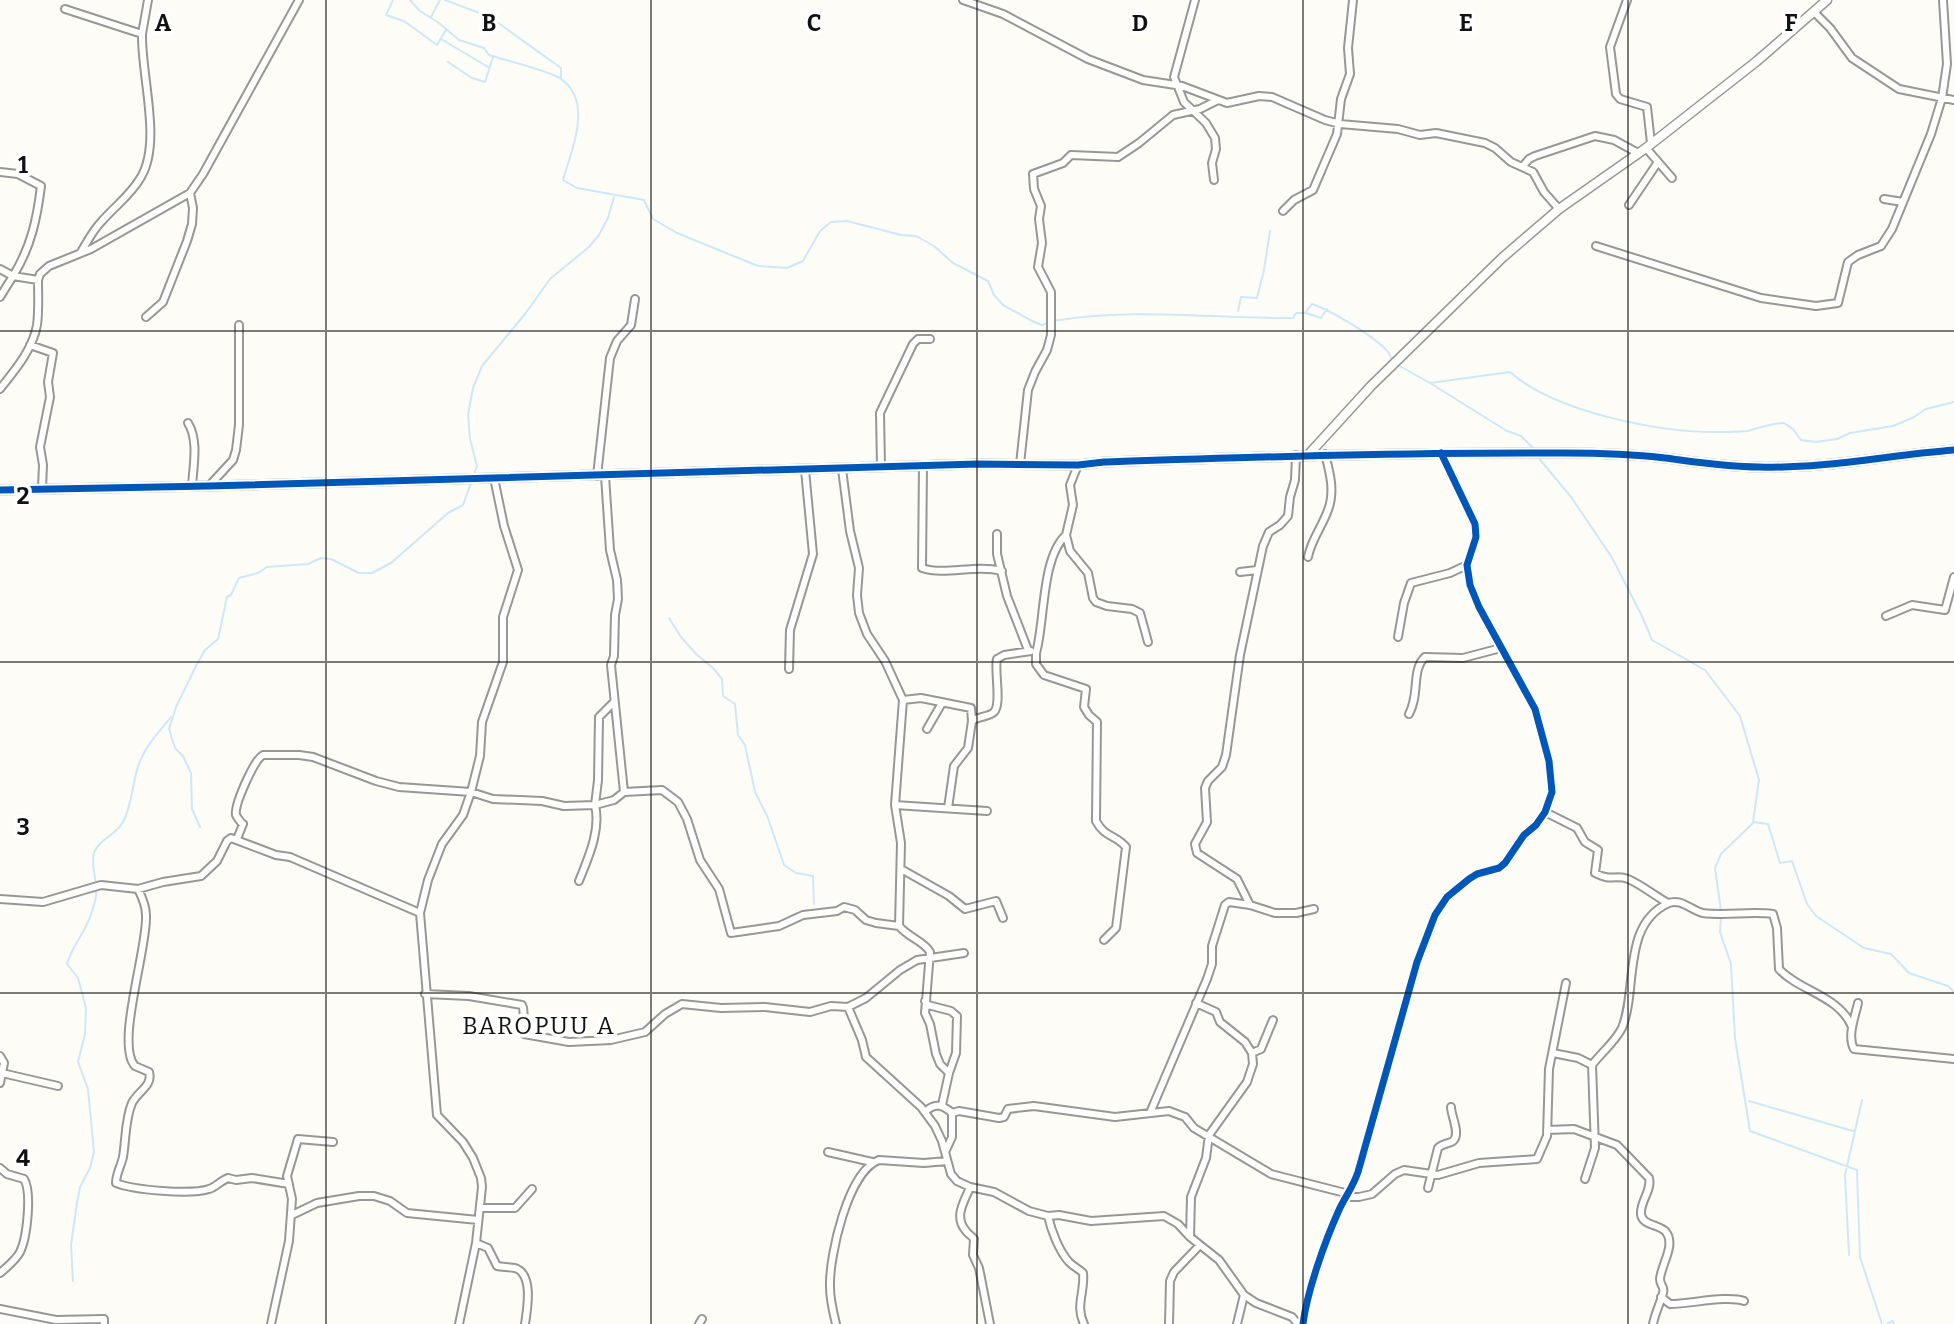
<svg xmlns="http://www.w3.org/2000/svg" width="1954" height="1324" viewBox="0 0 1954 1324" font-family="Bitter,serif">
<rect width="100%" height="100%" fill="#fdfcf7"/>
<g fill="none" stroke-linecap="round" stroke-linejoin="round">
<!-- stream -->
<path stroke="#cde8f7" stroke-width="2" d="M 393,0 L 386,15 L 404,21 L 437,45 L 446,30
M 410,0 L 420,11 L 439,23 L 459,40 L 484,48 L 489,55 C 504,60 550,71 561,79 C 594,102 571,151 563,180 L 577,188 L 644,200 L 653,219 L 677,233 L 758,266 L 787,268 L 803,261 L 820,231 L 831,222 L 847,221 L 901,235 L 916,236 L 934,246 L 953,263 L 988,281 L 994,295 L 1003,305 L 1034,322 L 1042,325 L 1048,323
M 445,0 L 490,17 L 561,68 L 561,79
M 431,17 L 440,0
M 441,39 L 488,67
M 448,62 L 472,78 L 485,82 L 493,57
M 1238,311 L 1241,297 L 1257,298 L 1264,270 L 1270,231
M 1306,313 L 1321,318 L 1327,309
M 1053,321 C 1133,307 1213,319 1293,318 L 1296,313 L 1305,313 L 1312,304 C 1330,310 1376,337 1388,352 C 1390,354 1391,359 1392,361
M 1396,364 L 1430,383 L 1510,372 C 1555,412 1660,433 1720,432 C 1728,432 1738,432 1747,431 C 1759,428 1771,423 1784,423 L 1793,429 L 1801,440 L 1816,442 L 1837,439 L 1850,433 L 1893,426 L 1914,417 L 1926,409 L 1954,402
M 1430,383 L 1507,431 L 1521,436 L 1534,449
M 1537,456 L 1571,497 L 1611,556 L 1641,614 L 1652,640 L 1705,670 L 1740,716 L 1759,780 L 1753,822 L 1768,824 L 1780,863 L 1792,861 L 1807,904 L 1816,916 L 1864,948 L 1891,954 L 1909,973 L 1948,986 L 1954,992
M 474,475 L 477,466 L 470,439 L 468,415 L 473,388 L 482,366 L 525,314 L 550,279 L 589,247 L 599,235 L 608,218 L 614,197
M 669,618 L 681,637 L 696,654 L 713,668 L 722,679 L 723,696 L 735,704 L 738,735 L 745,745 L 755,792 L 768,818 L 784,865 L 796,873 L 813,876 L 814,904
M 200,827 L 192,809 L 191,773 L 183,756 L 175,748 L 169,729 L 176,707 L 197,664 L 205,650 L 218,639 L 227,597 L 231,595 L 239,578 L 258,573 L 267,567 L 308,564 L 321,558 L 331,559 L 359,573 L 372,573 L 391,563 L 448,513 L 463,505 L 472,480
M 1721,911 L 1715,868 L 1721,854 L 1753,823
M 1721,917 L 1720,932 L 1731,964 L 1735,1038 L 1750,1131 L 1857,1170 L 1860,1257 L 1882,1324
M 1749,1101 L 1853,1131
M 1849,1255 L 1845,1175 L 1862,1100
M 73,1281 L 71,1245 L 77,1203 L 80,1187 L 90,1168 L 94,1152 L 88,1089 L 78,1062 L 85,1034 L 86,1008 L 78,978 L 67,964 C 72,945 87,931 92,911 C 95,903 97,893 96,885 C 95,874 91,864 94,853 C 99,839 116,835 123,822 C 133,804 132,780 140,761 C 147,744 160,731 171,717
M 1887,1324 L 1893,1321 L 1894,1324"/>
<defs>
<path id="minor" d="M 963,0 L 1003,14 L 1088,59 L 1143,80 L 1182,86 L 1227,103 L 1259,96 L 1272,97 L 1325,120 L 1340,124 L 1398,129 L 1420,135 L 1436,133 L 1485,143 L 1495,148 L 1511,162 L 1533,172 L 1544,192 L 1559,209
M 1195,0 L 1174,77 L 1184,102 L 1206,123 L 1215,138 L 1216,149 L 1212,163 L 1214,180
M 1627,0 L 1610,47 L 1616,94 L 1620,99 L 1647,107 L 1651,143
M 65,9 L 142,34 C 141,75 162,142 141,177 C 131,195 115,206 102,221 C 93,230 87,242 81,252
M 1814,12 L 1830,28 L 1852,58 L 1899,89 L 1954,100
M 142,34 L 148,0
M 1646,148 L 1672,178
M 1523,166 L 1529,159 L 1535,156 L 1595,136 L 1614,140 L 1638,153
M 0,172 L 18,174 L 41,186 C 37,219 31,247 13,276 L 0,269
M 1884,199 L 1903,202
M 1629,205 L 1658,162
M 1283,211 L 1294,200 L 1313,190 L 1337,134 L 1341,99 L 1350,74 L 1348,48 L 1353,0
M 1596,246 L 1761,298 L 1816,306 L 1838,303 L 1848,262 L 1858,255 L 1881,246 L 1892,229 L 1931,134 L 1942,98 L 1947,64 L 1943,0
M 0,297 L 13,276 L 38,280 L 40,274 L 49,266 L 91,249 L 190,193 L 203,174 L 299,0
M 146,317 L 163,302 L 187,241 L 192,224 L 193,208 L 190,193
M 30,345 L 53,353 L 48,382 L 50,397 L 40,447 L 43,465 L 42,488
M 0,389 C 15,370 33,349 37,325 C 39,311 38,295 38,280
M 188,423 C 199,441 193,466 192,487
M 1020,464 L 1028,390 L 1035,372 L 1047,350 L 1051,335 L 1051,292 L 1038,267 L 1042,243 L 1039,219 L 1041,206 L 1034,189 L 1033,174 L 1063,163 L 1071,155 L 1118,157 L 1139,143 L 1173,115 L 1200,109 L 1218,100
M 1078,465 L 1070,485 L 1073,505 L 1066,535 L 1070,551 L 1088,573 L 1093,598 L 1096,602 L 1107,606 L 1132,609 L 1140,613 L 1148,642
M 923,466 L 922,568 C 946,576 974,564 1002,571
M 881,467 L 880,413 L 913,344 L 918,339 L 930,339
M 842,469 L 850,531 L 859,568 L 857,595 L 859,613 L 867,634 L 885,661 L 903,700 L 895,805 L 901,843 L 899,926 C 909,938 924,941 930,952 L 925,1013 L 930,1024 L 936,1054 L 940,1064 L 949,1073 L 942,1105
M 597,476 L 610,358 L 617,341 L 631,325 L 635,299
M 605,476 L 610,550 L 617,580 L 618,599 L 615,615 L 614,656 L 611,665 L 624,792
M 209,486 L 233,460 L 236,450 L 239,425 L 239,325
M 997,534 L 997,554 L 1007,596 L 1028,650
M 1066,535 C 1041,558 1045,622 1036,653 L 1036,664 L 1044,675 L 1086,689 L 1084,707 L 1089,715 L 1097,722 L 1096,821 C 1105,838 1115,834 1126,847 L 1116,928 L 1104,940
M 1308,557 C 1311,540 1322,527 1328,510 C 1335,492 1330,473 1325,454
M 1240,572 L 1257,570
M 1886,616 L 1912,605 L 1945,610 L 1954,577
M 1398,637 L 1404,603 L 1411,583 L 1450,573 L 1467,565
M 789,669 L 790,630 L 813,554 L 805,470
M 903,700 L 921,698 L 971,708 L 972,721 L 968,748 L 954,766 L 948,808
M 1409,714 C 1420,694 1411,670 1425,657 L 1463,658 L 1501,648
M 972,721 C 978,716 989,717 994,712 C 1002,704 994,671 997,659 L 1004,655 L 1031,651
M 927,729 L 942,703
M 895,805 L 987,811
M 1545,812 L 1577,828 L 1585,842 L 1598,850 L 1595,873 C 1611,882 1616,874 1628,879 C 1642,885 1655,896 1668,903
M 237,839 L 243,824 C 241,823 237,817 236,815 C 234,805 254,760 263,755 L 299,755 L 313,757 L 376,781 L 399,787 L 471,792 L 493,799 L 542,801 L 564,806 L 595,805 L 598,780 L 599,717 L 614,702
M 901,869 L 949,896 L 965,909 L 996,901 L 1003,918
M 579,881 C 588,858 601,831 595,805 L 614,800 L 624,792 L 662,790 L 678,802 L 687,819 L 700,860 L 719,889 L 731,933 L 779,926 L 803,915 L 837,911 L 844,907 L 855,910 L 866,920 L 876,923 L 899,926
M 138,889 C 142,897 146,906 146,915 C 148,947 115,1045 135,1066 L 149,1072 C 153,1086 138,1091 132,1103 C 125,1119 126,1139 123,1157 C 121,1166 116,1174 116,1183 C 133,1190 191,1195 209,1189 C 216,1187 220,1181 228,1178 L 236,1180 L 252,1178 L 289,1184
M 0,899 L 43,902 L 101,885 L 138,889 L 163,882 L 201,876 L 217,861 L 227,841 L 231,838 L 276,855 L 290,857 L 420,913
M 1250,905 L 1237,879 L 1197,853 L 1195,844 L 1207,822 L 1205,788 L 1208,781 L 1222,767 L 1226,755 L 1240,655 L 1263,546 L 1269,532 L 1280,525 L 1288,516 L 1290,497 L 1295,480 L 1296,455
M 425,994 L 469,996 L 522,1005 C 527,1014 519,1024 524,1034 L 569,1042 L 611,1040 L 645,1032 L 665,1014 L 682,1004 L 721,1008 L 765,1007 L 810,1012 L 831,1006 L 848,1007 L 866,998 L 900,970 L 917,960 L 964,953
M 925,1001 L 928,1005 L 951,1011 L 957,1016 L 956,1053 L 949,1073
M 1196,1003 L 1216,1012 L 1220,1022 L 1245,1042 L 1252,1053 L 1253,1064 L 1247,1082 L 1209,1135 L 1206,1158 L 1191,1197 L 1190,1237 L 1219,1260 L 1244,1295 L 1256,1303 L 1292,1317 L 1298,1324
M 1858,1003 C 1855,1017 1847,1036 1854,1049 L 1954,1059
M 848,1007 L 862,1040 L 866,1057 L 921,1107 L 935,1126 L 942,1141 L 951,1174 L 957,1181 L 970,1187 L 994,1192 L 1029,1211 L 1048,1216 C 1051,1230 1059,1251 1069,1262 C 1074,1267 1079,1269 1083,1273 C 1085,1292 1075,1306 1084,1324
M 1252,1053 L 1261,1049 L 1273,1020
M 1553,1053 L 1578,1058 L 1592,1065
M 0,1056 L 4,1063 L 0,1083
M 2,1073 L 58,1086
M 925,1112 C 935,1102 943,1105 952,1113 L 952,1137 L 945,1152
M 952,1113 L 959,1111 L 999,1118 L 1004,1117 L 1008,1109 L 1034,1106 L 1115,1117 L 1169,1111 L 1185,1117 L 1194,1128 L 1271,1174 L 1349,1194
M 1150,1113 L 1207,979 L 1212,964 L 1212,946 L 1225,905 L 1229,902 L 1250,905 L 1275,913 L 1296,913 L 1314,909
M 1547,1130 L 1574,1129 L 1617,1145 L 1649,1178 C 1652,1191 1640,1201 1641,1214 C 1642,1226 1660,1224 1666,1232 C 1676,1245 1661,1265 1660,1279 C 1660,1286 1665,1286 1663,1293 C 1660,1304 1655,1313 1653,1324
M 828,1152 L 872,1162
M 0,1168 L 7,1174 L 24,1179 C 32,1192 27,1238 20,1252 C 16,1260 7,1267 0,1273
M 1585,1179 L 1595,1148 L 1592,1065 C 1601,1053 1615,1042 1622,1028 C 1638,989 1621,924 1669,903 C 1681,898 1692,911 1703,913 C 1726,916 1750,911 1773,914 L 1777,928 L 1779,969 C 1799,991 1840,996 1852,1027
M 970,1187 C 965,1201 953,1216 966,1231 C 968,1234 972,1236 974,1239 L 973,1255 L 979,1268 L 990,1324
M 1428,1188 L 1438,1148 C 1443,1143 1449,1144 1453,1141 C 1461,1134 1451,1116 1451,1107
M 1348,1197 L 1359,1197 L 1372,1194 L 1395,1174 L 1404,1170 L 1438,1175 L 1479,1163 L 1537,1159 L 1547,1136 L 1549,1069 L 1566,983
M 480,1208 L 515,1208 L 532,1189
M 292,1215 L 317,1203 L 359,1196 L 374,1196 L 390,1201 L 407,1213 L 478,1220
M 1048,1216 L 1059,1215 L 1091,1221 L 1164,1216 L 1178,1224 L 1190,1237
M 476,1243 L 488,1248 L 497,1266 C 502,1267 509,1267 515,1268 C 534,1274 527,1310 525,1324
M 1661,1297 L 1670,1304 C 1690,1304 1728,1295 1744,1301
M 0,1309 L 56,1320 L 104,1319 L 104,1324
M 271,1324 L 289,1241 L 292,1199 L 287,1176 L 298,1139 L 333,1142
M 459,1324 L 476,1243 L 482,1187 L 481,1178 L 473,1158 L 463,1142 L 437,1115 L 420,913 L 428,880 L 442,844 L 463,815 L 471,792 L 480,756 L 482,722 L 503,662 L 503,617 L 518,570 L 504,526 L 494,478
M 699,1324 L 702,1319
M 836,1324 C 833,1312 830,1299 830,1287 C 829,1256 848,1171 879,1160 L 924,1163 L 947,1161
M 1169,1324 L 1170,1281 L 1174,1272 L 1199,1246
M 1237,1324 L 1244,1295
M 1303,1324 C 1307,1291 1325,1241 1339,1210 C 1345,1197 1353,1187 1358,1172 L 1417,962 L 1435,915 L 1447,897 L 1469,879 L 1477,874 L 1499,868 L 1505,863 L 1524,835 L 1536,825 L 1545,812 L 1552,792 L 1549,761 L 1535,709 L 1479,607 L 1470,585 L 1467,565 L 1476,537 L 1475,524 L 1441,453"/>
<path id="tertiary" d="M 1309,454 L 1371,386 L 1502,258 L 1559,209 L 1646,148 L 1757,61 L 1827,0
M 0,490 L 209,486 L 978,464 L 1078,465 L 1104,462 C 1258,457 1411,452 1564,453 C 1598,453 1631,454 1665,458 C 1696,462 1727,467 1759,467 C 1825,469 1889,455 1954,450"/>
</defs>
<!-- minor casing -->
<use href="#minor" stroke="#979795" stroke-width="10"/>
<!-- tertiary casing -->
<use href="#tertiary" stroke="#979795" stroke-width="11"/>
<!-- minor -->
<use href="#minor" stroke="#fffffe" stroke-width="6"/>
<!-- tertiary -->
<use href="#tertiary" stroke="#fffffe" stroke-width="8"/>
<defs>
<path id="cycleway" d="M 0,490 L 209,486 L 978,464 L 1078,465 L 1104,462 C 1258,457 1411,452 1564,453 C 1598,453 1631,454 1665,458 C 1696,462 1727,467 1759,467 C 1825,469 1889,455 1954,450
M 1303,1324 C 1307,1291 1325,1241 1339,1210 C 1345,1197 1353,1187 1358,1172 L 1417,962 L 1435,915 L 1447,897 L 1469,879 L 1477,874 L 1499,868 L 1505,863 L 1524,835 L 1536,825 L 1545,812 L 1552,792 L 1549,761 L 1535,709 L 1479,607 L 1470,585 L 1467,565 L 1476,537 L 1475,524 L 1441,453"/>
</defs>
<!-- cycleway casing -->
<use href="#cycleway" stroke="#fff" stroke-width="11"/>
<!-- cycleway -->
<use href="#cycleway" stroke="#0057b8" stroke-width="7"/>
</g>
<!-- grid -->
<path fill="none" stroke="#111" stroke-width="2" stroke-opacity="0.55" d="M 326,0 L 326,1324M 651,0 L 651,1324M 977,0 L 977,1324M 1303,0 L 1303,1324M 1628,0 L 1628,1324M 0,331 L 1954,331M 0,662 L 1954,662M 0,993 L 1954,993"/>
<g text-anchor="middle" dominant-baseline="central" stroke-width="7" stroke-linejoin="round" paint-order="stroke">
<!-- quarter labels -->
<g font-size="24" letter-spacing="2" fill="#111" stroke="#fff">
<text x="539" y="1026">BAROPUU A</text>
</g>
</g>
<g font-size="23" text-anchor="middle" font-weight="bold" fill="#111" stroke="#fff" stroke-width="7" stroke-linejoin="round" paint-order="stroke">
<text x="163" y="31">A</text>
<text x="489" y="31">B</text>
<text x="814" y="31">C</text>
<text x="1140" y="31">D</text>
<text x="1466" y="31">E</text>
<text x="1791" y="31">F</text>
<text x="23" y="173">1</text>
<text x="23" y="504">2</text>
<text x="23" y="835">3</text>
<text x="23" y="1166">4</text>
</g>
</svg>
